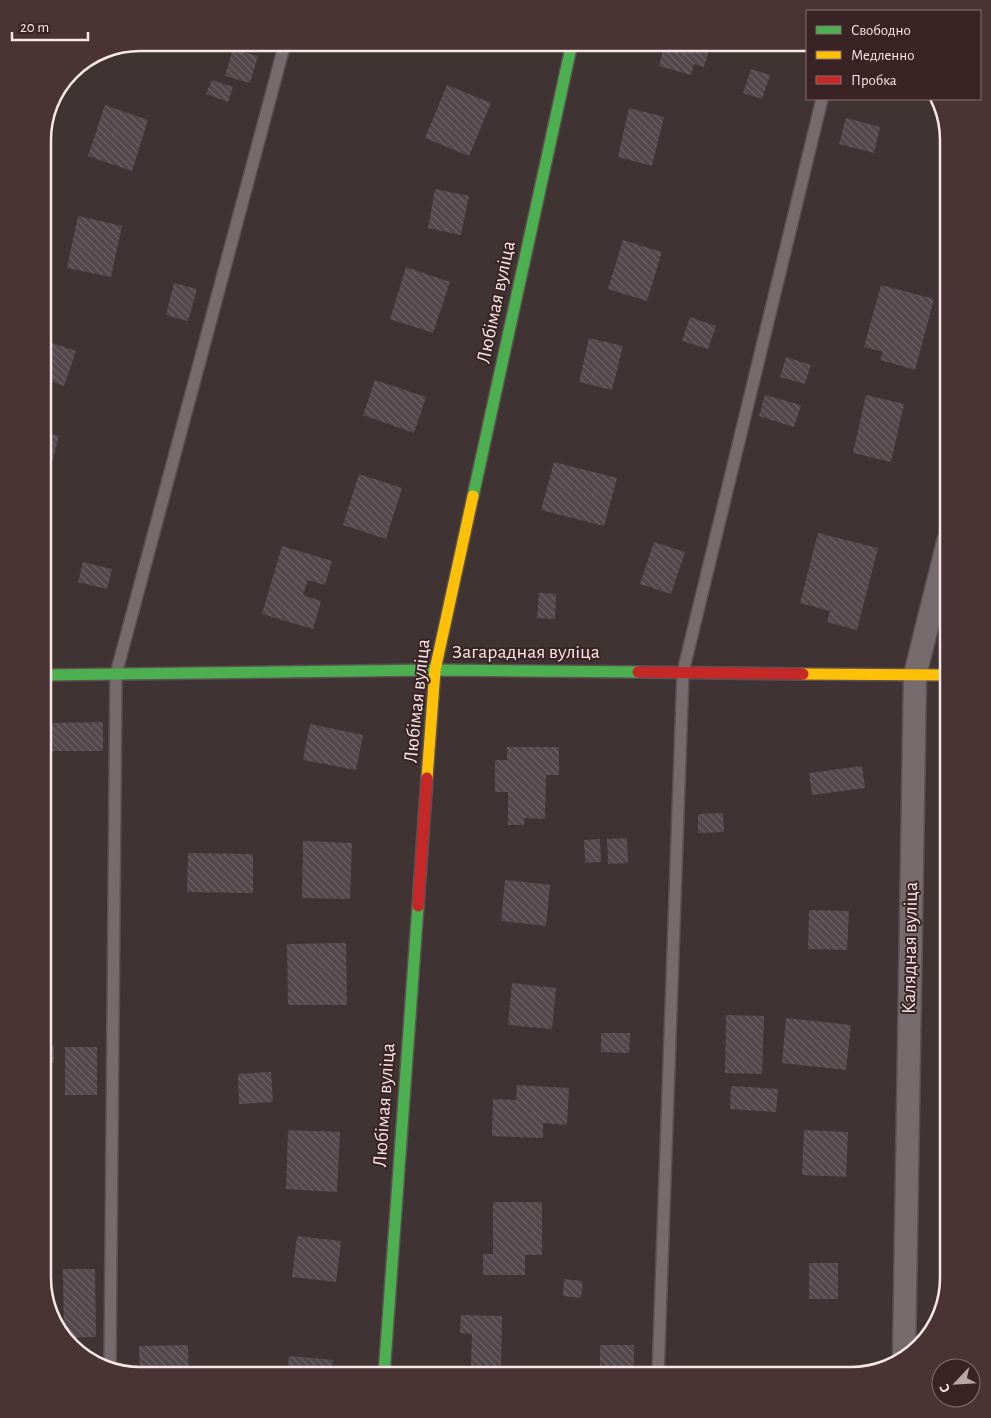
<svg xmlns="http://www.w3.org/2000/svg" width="991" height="1418" viewBox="0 0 991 1418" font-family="'Alegreya Sans',sans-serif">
<defs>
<pattern id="building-back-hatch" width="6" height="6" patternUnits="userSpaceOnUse" patternTransform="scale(1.25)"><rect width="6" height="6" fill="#52484b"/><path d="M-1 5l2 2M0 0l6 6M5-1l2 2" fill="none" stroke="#6c6265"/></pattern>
</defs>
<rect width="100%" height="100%" fill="#3f3333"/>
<!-- building -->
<path fill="url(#building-back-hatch)" d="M 140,42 L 149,43 L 146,51 L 127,45 Z
M 253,43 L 268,43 L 267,47 Z
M 652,43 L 711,43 L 704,67 L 694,64 L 691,75 L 659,66 L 664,46 Z
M 233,49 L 258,56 L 250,83 L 225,76 Z
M 751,69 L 770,75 L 762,99 L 743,93 Z
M 212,80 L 233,87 L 228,102 L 206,94 Z
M 447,85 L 491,103 L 469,156 L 425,138 Z
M 105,105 L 148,120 L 132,171 L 88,156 Z
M 629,108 L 664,117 L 652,166 L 618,157 Z
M 846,118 L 880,127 L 874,153 L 839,144 Z
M 435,189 L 469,196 L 461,235 L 428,228 Z
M 78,216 L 122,226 L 111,277 L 67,268 Z
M 623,240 L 662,252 L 647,301 L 608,289 Z
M 406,267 L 450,282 L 433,333 L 390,319 Z
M 174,283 L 197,289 L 188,321 L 166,315 Z
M 881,285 L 934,299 L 915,370 L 880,360 L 883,352 L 864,347 Z
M 690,317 L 716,326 L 708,349 L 682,341 Z
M 589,338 L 623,346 L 612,390 L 579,382 Z
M 43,340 L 76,351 L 64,386 L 43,378 Z
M 786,357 L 811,365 L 805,384 L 780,377 Z
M 375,380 L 426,397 L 414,433 L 363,415 Z
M 765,395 L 801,405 L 794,427 L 759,416 Z
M 866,395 L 904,404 L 891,462 L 853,453 Z
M 43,432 L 59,436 L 46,486 L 43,485 Z
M 554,462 L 617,478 L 604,526 L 541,510 Z
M 359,474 L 402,488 L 386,539 L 343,525 Z
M 818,533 L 878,548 L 857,630 L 827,622 L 830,611 L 800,603 Z
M 654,542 L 685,552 L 671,594 L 640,584 Z
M 282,546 L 332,561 L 325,585 L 308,580 L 303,595 L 321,601 L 313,629 L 262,614 Z
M 83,562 L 112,569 L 107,589 L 78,582 Z
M 539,593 L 556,594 L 555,619 L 537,618 Z
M 103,722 L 103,751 L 51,751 L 50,723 Z
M 310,724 L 363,735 L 356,770 L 303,760 Z
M 507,747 L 559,747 L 559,775 L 546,775 L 545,819 L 525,818 L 524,825 L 508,825 L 508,792 L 495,792 L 495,760 L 507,760 Z
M 862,766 L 865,788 L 812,795 L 809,773 Z
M 723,813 L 724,832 L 698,833 L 698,814 Z
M 627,838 L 628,863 L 608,864 L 607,839 Z
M 600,839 L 601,862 L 585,863 L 584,840 Z
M 303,841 L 352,843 L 350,899 L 302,898 Z
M 188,853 L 253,854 L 253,893 L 187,892 Z
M 505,880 L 550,885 L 546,926 L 501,921 Z
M 809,910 L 849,911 L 847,950 L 808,949 Z
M 43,920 L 44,920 L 45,944 L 43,944 Z
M 346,943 L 347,1005 L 288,1005 L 287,944 Z
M 512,983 L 556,988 L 552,1029 L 508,1025 Z
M 726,1015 L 764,1016 L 762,1074 L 725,1073 Z
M 786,1018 L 851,1025 L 846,1070 L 782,1063 Z
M 601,1033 L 630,1033 L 629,1053 L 601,1052 Z
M 43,1046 L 54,1046 L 54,1063 L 43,1063 Z
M 65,1047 L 97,1047 L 97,1095 L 65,1095 Z
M 271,1072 L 273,1102 L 239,1104 L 238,1074 Z
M 517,1085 L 569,1088 L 567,1125 L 543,1123 L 543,1138 L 492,1136 L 493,1099 L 516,1100 Z
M 731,1086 L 778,1089 L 776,1112 L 730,1109 Z
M 288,1130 L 340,1132 L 337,1192 L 286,1189 Z
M 804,1130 L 848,1132 L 846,1177 L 802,1175 Z
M 493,1202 L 542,1202 L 542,1255 L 525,1255 L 525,1275 L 483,1275 L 483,1254 L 493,1254 Z
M 297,1236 L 341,1241 L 336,1282 L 292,1277 Z
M 809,1263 L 838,1263 L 838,1299 L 809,1299 Z
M 63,1269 L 95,1269 L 96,1337 L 66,1338 L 64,1336 Z
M 564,1279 L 583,1281 L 581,1298 L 563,1296 Z
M 461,1315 L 502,1316 L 501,1368 L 471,1367 L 472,1334 L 460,1333 Z
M 188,1345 L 189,1375 L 140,1375 L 139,1346 Z
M 600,1345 L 634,1345 L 634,1375 L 600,1375 Z
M 289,1356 L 333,1360 L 332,1375 L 287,1375 Z"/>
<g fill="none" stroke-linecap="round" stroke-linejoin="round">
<defs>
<path id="lane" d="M 110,1367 L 116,674 L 285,43
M 658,1375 L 683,672 L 822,99"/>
<path id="street" d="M 904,1358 L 915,675 L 948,542"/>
<path id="fast" d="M 473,496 L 572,43
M 43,675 L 435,670 L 638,672
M 384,1375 L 418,906"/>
<path id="slow" d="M 803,674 L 948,675
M 427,778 L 435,670 L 473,496"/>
<path id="jam" d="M 638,672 L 803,674
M 418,906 L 427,778"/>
</defs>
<!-- lane casing -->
<use href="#lane" stroke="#5c5051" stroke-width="14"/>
<!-- street casing -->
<use href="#street" stroke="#5c5051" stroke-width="25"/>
<!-- fast casing -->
<use href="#fast" stroke="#5c5051" stroke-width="14"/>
<!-- slow casing -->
<use href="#slow" stroke="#5c5051" stroke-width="14"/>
<!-- jam casing -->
<use href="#jam" stroke="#5c5051" stroke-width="14"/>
<!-- lane -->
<use href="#lane" stroke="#766c6d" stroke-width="11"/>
<!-- street -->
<use href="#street" stroke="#766c6d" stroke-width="22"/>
<!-- fast -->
<use href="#fast" stroke="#4caf50" stroke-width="11"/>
<!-- slow -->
<use href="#slow" stroke="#ffc107" stroke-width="11"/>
<!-- jam -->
<use href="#jam" stroke="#c62828" stroke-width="11"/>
</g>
<g text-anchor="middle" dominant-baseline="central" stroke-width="4" stroke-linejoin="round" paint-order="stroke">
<!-- street labels -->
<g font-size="20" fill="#f7e7e7" stroke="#3a2325">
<text transform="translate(496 302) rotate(-78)">Любімая вуліца</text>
<text x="526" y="652">Загарадная вуліца</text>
<text transform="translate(417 701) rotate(-84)">Любімая вуліца</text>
<text transform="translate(910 948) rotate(-89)">Калядная вуліца</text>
<text transform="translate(384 1105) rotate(-86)">Любімая вуліца</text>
</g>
</g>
<!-- crop -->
<path d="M0 0H991V1418H0ZM140 51H851A89 89 0 0 1 940 140V1278A89 89 0 0 1 851 1367H140A89 89 0 0 1 51 1278V140A89 89 0 0 1 140 51Z" fill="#493335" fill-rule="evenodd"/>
<path fill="none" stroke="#f7e7e7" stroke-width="2.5" d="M140 51H851A89 89 0 0 1 940 140V1278A89 89 0 0 1 851 1367H140A89 89 0 0 1 51 1278V140A89 89 0 0 1 140 51Z"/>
<!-- legend -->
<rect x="806" y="10" width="175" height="90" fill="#3a2325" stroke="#867173"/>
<rect x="816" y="26" width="25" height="8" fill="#4caf50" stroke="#867173"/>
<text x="851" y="35" font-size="15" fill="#f7e7e7">Свободно</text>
<rect x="816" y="51" width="25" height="8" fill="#ffc107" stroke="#867173"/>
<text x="851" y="60" font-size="15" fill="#f7e7e7">Медленно</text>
<rect x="816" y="76" width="25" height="8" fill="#c62828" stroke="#867173"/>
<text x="851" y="85" font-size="15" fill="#f7e7e7">Пробка</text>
<!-- north arrow -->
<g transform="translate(956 1383) rotate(245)"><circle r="24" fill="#3a2325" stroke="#867173"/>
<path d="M0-4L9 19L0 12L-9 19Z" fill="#b7a8a8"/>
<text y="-8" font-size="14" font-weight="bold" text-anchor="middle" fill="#f7e7e7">С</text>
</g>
<!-- scale -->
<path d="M12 32v8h76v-8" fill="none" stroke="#f7e7e7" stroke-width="2.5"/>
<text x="20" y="32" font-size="15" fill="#f7e7e7" stroke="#3a2325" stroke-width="4" paint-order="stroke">20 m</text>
</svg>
